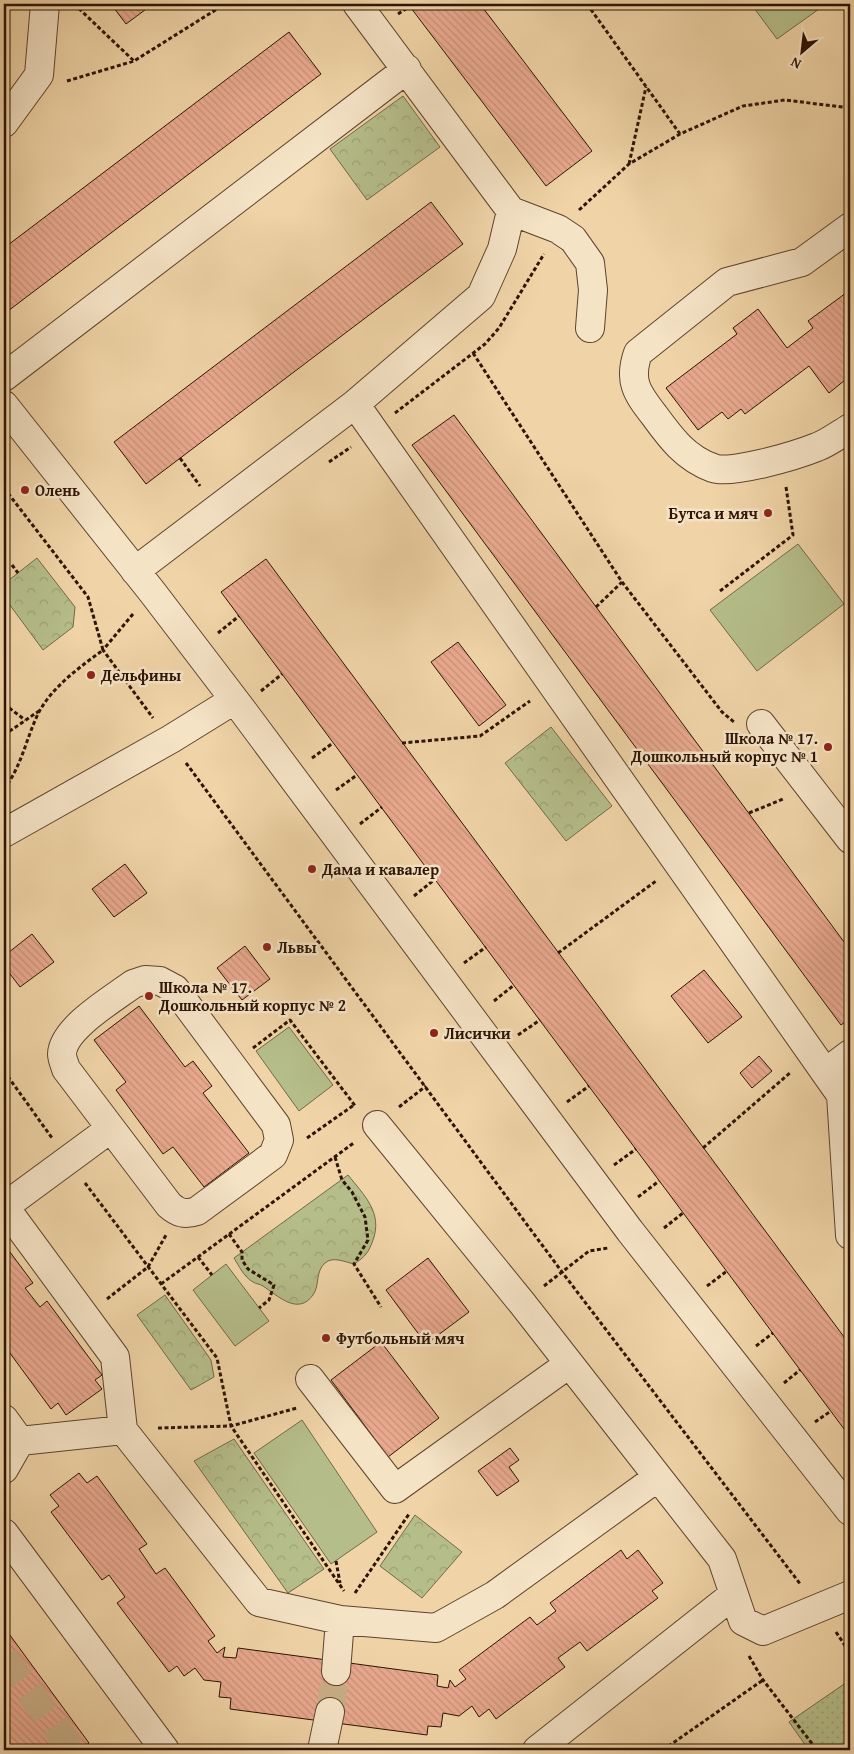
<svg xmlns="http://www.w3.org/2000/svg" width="854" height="1754" viewBox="0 0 854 1754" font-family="'Gentium Book Plus',serif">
<defs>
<pattern id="grass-dots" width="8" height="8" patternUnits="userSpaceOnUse" patternTransform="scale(1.25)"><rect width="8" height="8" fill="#b5be8a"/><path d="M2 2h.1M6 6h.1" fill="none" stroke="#9ca275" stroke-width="1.8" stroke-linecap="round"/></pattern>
<pattern id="park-crowns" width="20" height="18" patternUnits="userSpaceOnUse" patternTransform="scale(1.25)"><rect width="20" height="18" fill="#b5be8a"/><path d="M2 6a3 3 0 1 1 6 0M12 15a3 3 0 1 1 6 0" fill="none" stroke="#9ca275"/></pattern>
<pattern id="building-back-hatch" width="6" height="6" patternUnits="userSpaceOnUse" patternTransform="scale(1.25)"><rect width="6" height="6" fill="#e9a98f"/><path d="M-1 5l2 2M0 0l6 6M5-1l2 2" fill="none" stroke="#c8917a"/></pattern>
</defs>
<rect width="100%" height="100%" fill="#f0d4a7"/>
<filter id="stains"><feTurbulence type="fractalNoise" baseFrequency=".004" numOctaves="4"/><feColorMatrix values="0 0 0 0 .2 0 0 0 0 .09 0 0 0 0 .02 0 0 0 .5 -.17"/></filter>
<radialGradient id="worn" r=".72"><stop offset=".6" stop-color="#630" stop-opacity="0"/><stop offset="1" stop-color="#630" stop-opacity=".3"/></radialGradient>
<!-- grass -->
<path fill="url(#grass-dots)" stroke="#716947" d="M 850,1680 L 850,1750 L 809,1750 L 789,1722 Z"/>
<!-- park -->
<path fill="url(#park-crowns)" stroke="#716947" d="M 403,96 L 440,147 L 367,200 L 330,149 Z
M 37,558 L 75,607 L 73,627 L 43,650 L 4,597 L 4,584 Z
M 551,727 L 612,806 L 566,841 L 505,763 Z
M 348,1175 C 364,1195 383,1213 373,1240 C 369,1252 365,1257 354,1264 C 345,1262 333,1256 325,1263 C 315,1272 320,1285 313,1295 C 298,1316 278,1296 263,1286 C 260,1284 256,1284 253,1282 C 244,1277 239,1266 234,1258 Z
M 165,1295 L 211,1360 L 214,1377 L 191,1390 L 137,1315 Z
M 234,1439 L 324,1569 L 288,1593 L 194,1461 Z
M 415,1515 L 462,1552 L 422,1598 L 380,1566 Z"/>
<!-- pitch -->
<path fill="#b5be8a" stroke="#716947" d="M 751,4 L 826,4 L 777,39 Z
M 798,544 L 844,604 L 757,671 L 710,610 Z
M 289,1027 L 333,1085 L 299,1111 L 256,1051 Z
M 226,1264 L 269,1321 L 235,1346 L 193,1290 Z
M 302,1420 L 377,1532 L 331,1564 L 254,1453 Z"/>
<!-- building -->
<path fill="url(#building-back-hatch)" stroke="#2d1404" d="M 111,4 L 153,4 L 126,24 Z
M 408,4 L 480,4 L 592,151 L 546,186 Z
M 289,32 L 321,74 L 4,314 L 4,248 Z
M 431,202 L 463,244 L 146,484 L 114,442 Z
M 850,290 L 850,376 L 829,393 L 809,366 L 745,414 L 741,409 L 728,419 L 722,412 L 698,430 L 666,388 L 737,334 L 733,328 L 758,309 L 787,348 L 813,328 L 808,321 Z
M 454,415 L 850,950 L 850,1018 L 841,1025 L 412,445 Z
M 266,559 L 850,1345 L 850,1437 L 221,592 Z
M 458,642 L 506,705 L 479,726 L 431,662 Z
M 125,864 L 147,893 L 114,917 L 92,889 Z
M 32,934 L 54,962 L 20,987 L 4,966 L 4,956 Z
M 245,946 L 270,979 L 242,1000 L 217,968 Z
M 704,970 L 742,1017 L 708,1043 L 671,996 Z
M 139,1006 L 185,1067 L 193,1061 L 212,1086 L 203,1093 L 249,1153 L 204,1187 L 173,1147 L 163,1154 L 116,1090 L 126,1082 L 94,1040 Z
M 759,1056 L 772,1071 L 752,1088 L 740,1073 Z
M 4,1244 L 33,1283 L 25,1288 L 40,1307 L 47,1301 L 102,1375 L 95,1380 L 102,1389 L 66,1415 L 58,1403 L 51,1409 L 4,1345 L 4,1334 L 6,1333 L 4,1330 Z
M 428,1258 L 469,1312 L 426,1344 L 386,1290 Z
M 381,1342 L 439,1418 L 388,1457 L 331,1380 Z
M 510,1448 L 519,1460 L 509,1467 L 519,1481 L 497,1496 L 478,1471 Z
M 79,1473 L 87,1483 L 97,1476 L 147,1544 L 139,1549 L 156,1574 L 165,1568 L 215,1636 L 208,1641 L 217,1653 L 225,1647 L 223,1657 L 236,1658 L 238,1648 L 438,1675 L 437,1686 L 448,1688 L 450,1680 L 455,1687 L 466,1679 L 459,1670 L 530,1617 L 537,1625 L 556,1611 L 550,1603 L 621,1550 L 627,1559 L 638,1550 L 663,1583 L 652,1591 L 658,1598 L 587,1651 L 580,1642 L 558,1658 L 565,1667 L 496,1719 L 489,1709 L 479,1717 L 472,1706 L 459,1716 L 443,1713 L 441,1727 L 428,1726 L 427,1735 L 230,1709 L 231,1698 L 219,1697 L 221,1682 L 204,1680 L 195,1668 L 184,1676 L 177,1666 L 169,1672 L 117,1603 L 125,1597 L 109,1575 L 102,1580 L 51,1512 L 59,1506 L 50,1495 Z
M 4,1627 L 89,1743 L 79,1750 L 4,1750 Z"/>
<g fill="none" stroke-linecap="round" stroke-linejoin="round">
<!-- minor-tunnel -->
<path stroke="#c9ae86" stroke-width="28" stroke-dasharray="28 14" stroke-linecap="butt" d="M 4,1658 L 73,1750
M 330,1712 L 336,1671"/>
<defs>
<path id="minor" d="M 357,4 L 511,211 L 558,229 L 573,239 L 590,263 L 593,290 L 590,328
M 4,123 L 39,75 L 45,4
M 850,227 L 802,262 L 727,282 L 638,353 C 628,381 637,393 654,415 C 670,437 685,458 713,468 C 731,475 797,455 817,447 C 828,443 840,434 850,428
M 4,377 L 407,69
M 355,404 L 841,1095 L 850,1235
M 4,405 L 153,593 L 240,707 L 630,1231 L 850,1511
M 135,571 L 355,404 L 481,296 L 502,249 L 511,211
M 761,724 L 850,839
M 4,833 L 171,739 L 234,700
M 145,980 L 160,981 L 175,989 L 276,1125 L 279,1140 L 273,1155 L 197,1211 C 185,1215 178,1213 169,1205 L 66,1069 C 65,1065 62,1059 62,1054 C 63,1028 113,999 133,984 Z
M 826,1072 L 850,1054
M 377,1125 L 522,1303 L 658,1477
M 4,1206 L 115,1357 L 123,1430 L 259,1602 L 340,1620 L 436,1628 L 495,1595 L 658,1477 L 722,1559 L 743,1621 L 763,1631 L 850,1595
M 4,1207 L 110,1129
M 310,1379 L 395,1489 L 569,1364
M 4,1419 L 20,1441 L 123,1430
M 4,1469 L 20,1441
M 4,1533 L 165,1750
M 336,1671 L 340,1620
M 322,1750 L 330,1712
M 537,1750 L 733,1595"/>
</defs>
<!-- minor casing -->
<use href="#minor" stroke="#5e442d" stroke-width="30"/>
<!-- path -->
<path stroke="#2d1404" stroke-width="3" stroke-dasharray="4 2.5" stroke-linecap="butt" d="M 74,4 L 134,61
M 587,4 L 680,134
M 398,14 L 410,6
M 67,81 L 134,61 L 225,4
M 629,164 L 646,87
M 579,210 L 629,164 L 680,134 L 743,106 L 785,100 L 850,108
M 473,353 L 622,582 L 722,712 L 734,722
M 395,413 L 485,344 L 499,328 L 544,254
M 180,458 L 200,486
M 329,462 L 351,447
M 4,488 L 88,597 L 103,650 C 80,667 53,686 39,712 C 26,738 22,766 4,789
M 12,565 L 18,573
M 720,591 L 793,535 L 786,487
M 596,607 L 622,582
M 133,614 L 103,650 L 153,718
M 218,633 L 239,616
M 261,691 L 282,674
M 4,704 L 25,720
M 4,735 L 39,711
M 402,743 L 480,736 L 530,701
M 312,758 L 333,743
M 186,763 L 562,1272 L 801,1585
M 336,790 L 357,775
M 749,813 L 783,799
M 360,824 L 382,807
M 414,896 L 435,879
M 558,953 L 656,881
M 464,963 L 486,947
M 494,1001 L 514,985
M 518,1035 L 540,1020
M 253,1048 L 290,1020 L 356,1107
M 4,1071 L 52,1138
M 567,1102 L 589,1086
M 399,1107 L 426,1086
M 307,1138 L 354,1105
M 703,1148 L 791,1072
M 335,1157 L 342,1180 L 352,1192 L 365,1217 L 368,1240 L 354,1264 L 381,1307
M 614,1165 L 636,1149
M 85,1183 L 217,1358 L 231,1426 L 344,1591
M 638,1197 L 659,1181
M 664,1228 L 683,1213
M 229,1234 L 242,1252 L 242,1260 L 248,1269 L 274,1285 L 269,1300 L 259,1308
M 198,1257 L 212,1275
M 161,1284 L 355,1142
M 544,1286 L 589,1251 L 608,1248
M 707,1286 L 727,1271
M 107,1299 L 148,1267 L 166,1235
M 845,1337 L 850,1336
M 756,1346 L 773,1333
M 784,1383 L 800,1370
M 815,1422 L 831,1411
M 158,1428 L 231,1426 L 297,1408
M 336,1561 L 340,1583
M 355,1593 L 409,1514
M 836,1632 L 850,1653
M 749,1656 L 763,1680 L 817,1750
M 663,1750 L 763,1680"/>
<!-- minor -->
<use href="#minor" stroke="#f5e3c6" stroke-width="28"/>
</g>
<!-- markers -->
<g fill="#8f2418" stroke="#f5e3c6" stroke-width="2">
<circle cx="25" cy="490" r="5"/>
<circle cx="768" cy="513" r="5"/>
<circle cx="91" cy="675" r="5"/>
<circle cx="828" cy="747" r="5"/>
<circle cx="312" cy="869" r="5"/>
<circle cx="267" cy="947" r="5"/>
<circle cx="149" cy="996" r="5"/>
<circle cx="434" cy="1033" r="5"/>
<circle cx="326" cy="1338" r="5"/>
</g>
<g text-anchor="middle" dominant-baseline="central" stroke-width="5" stroke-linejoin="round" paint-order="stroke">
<!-- poi labels -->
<g font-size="16" font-weight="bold" fill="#2d1404" stroke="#f5e3c6" text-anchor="start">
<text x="35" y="490">Олень</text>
<text x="758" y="513" text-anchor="end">Бутса и мяч</text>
<text x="101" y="675">Дельфины</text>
<text x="818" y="738" text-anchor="end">Школа № 17.<tspan x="818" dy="18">Дошкольный корпус № 1</tspan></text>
<text x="322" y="869">Дама и кавалер</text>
<text x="277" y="947">Львы</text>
<text x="159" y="987">Школа № 17.<tspan x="159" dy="18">Дошкольный корпус № 2</tspan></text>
<text x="444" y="1033">Лисички</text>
<text x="336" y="1338">Футбольный мяч</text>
</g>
</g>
<!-- margin -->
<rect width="854" height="1754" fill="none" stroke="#f0d4a7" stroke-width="20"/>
<rect x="5" y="5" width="844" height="1744" fill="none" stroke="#2d1404" stroke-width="2.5"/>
<rect x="10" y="10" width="834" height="1734" fill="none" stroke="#2d1404"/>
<!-- north arrow -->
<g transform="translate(802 52) rotate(208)" stroke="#f5e3c6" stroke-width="4" paint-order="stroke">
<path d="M0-4L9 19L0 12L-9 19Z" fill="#2d1404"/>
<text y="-8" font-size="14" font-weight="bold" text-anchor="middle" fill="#2d1404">N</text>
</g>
<rect width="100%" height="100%" filter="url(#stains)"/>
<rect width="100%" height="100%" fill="url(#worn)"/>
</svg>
